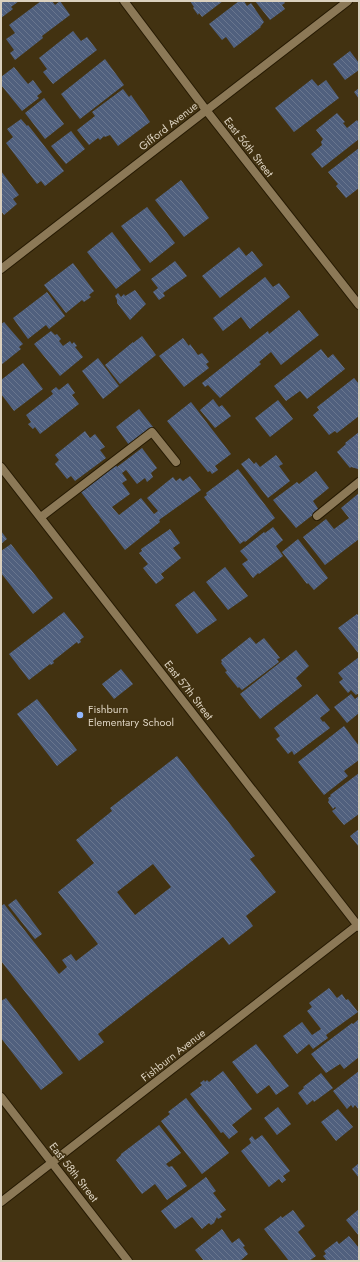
<svg xmlns="http://www.w3.org/2000/svg" width="360" height="1262" viewBox="0 0 360 1262" font-family="Jost,sans-serif">
<defs>
<pattern id="building-back-hatch" width="6" height="6" patternUnits="userSpaceOnUse"><rect width="6" height="6" fill="#50607e"/><path d="M-1 5l2 2M0 0l6 6M5-1l2 2" fill="none" stroke="#69768e"/></pattern>
</defs>
<rect width="100%" height="100%" fill="#423211"/>
<!-- building -->
<path fill="url(#building-back-hatch)" fill-rule="evenodd" d="M 1,1 L 19,1 L 11,7 L 13,9 L 1,18 Z
M 41,1 L 52,1 L 55,5 L 60,1 L 70,15 L 42,36 L 43,38 L 15,60 L 10,53 L 14,50 L 6,39 L 15,33 L 9,25 Z
M 190,1 L 223,1 L 202,17 L 199,13 L 198,15 L 193,8 L 194,7 Z
M 239,1 L 244,1 L 247,6 L 251,3 L 264,22 L 260,27 L 261,27 L 234,48 L 226,37 L 222,40 L 209,24 Z
M 255,1 L 283,1 L 285,3 L 282,5 L 285,9 L 270,20 Z
M 73,31 L 81,41 L 87,37 L 97,50 L 53,84 L 43,72 L 47,69 L 39,58 Z
M 350,51 L 359,63 L 359,70 L 345,80 L 333,64 Z
M 105,59 L 124,85 L 80,119 L 61,94 Z
M 14,67 L 28,84 L 33,80 L 42,92 L 37,96 L 39,98 L 22,111 L 1,85 L 1,77 Z
M 312,79 L 318,86 L 326,80 L 339,98 L 294,132 L 275,108 Z
M 359,88 L 359,99 L 354,92 Z
M 123,89 L 129,97 L 131,95 L 150,122 L 118,146 L 110,135 L 105,137 L 104,136 L 100,140 L 98,138 L 89,145 L 77,130 L 95,116 L 92,112 Z
M 44,98 L 64,124 L 45,139 L 25,113 Z
M 337,113 L 345,122 L 343,123 L 347,128 L 357,120 L 359,123 L 359,139 L 322,168 L 311,154 L 322,145 L 321,142 L 323,139 L 316,130 Z
M 21,119 L 27,126 L 28,125 L 64,171 L 45,186 L 41,181 L 37,184 L 6,143 L 13,137 L 7,129 Z
M 71,131 L 85,149 L 66,164 L 51,146 Z
M 359,148 L 359,188 L 346,198 L 336,186 L 338,184 L 328,172 Z
M 1,171 L 19,195 L 13,199 L 17,204 L 4,215 L 1,211 Z
M 181,180 L 209,218 L 184,237 L 155,200 Z
M 147,207 L 175,243 L 150,263 L 121,226 Z
M 112,232 L 141,270 L 116,289 L 87,252 Z
M 239,247 L 246,256 L 252,251 L 263,265 L 220,298 L 202,276 Z
M 175,261 L 187,276 L 163,293 L 165,296 L 159,300 L 153,292 L 158,288 L 151,279 Z
M 73,263 L 94,291 L 89,295 L 91,297 L 84,302 L 82,300 L 66,313 L 44,285 Z
M 265,277 L 273,287 L 279,283 L 290,297 L 250,329 L 241,317 L 223,331 L 213,318 Z
M 135,290 L 146,304 L 130,320 L 117,303 L 117,300 L 115,296 L 118,293 L 121,297 L 124,294 L 125,296 Z
M 47,292 L 65,316 L 49,329 L 46,325 L 28,339 L 13,318 Z
M 299,310 L 319,335 L 281,365 L 271,352 L 259,362 L 261,364 L 220,398 L 208,385 L 205,387 L 202,383 L 268,331 L 269,334 Z
M 4,322 L 23,344 L 19,347 L 21,349 L 1,365 L 1,324 Z
M 51,331 L 55,335 L 57,334 L 61,339 L 59,341 L 63,346 L 70,341 L 72,344 L 74,342 L 77,346 L 75,347 L 83,357 L 60,376 L 34,344 Z
M 142,336 L 156,355 L 120,384 L 105,365 L 133,342 L 133,343 Z
M 183,338 L 189,346 L 190,344 L 198,355 L 202,353 L 209,362 L 206,364 L 209,368 L 184,387 L 159,356 Z
M 321,349 L 328,358 L 333,354 L 345,369 L 307,399 L 300,391 L 286,401 L 274,386 Z
M 98,358 L 119,386 L 103,399 L 82,371 Z
M 23,363 L 43,389 L 14,411 L 1,394 L 1,380 Z
M 354,378 L 359,384 L 359,416 L 337,433 L 335,431 L 329,435 L 313,415 L 319,410 L 317,407 Z
M 68,383 L 75,393 L 72,395 L 79,404 L 40,434 L 35,427 L 33,429 L 28,424 L 31,422 L 26,415 L 53,394 L 51,391 L 56,387 L 59,390 Z
M 213,399 L 219,407 L 222,405 L 231,416 L 215,428 L 200,410 Z
M 278,400 L 293,419 L 270,437 L 255,418 Z
M 191,402 L 231,454 L 215,466 L 218,470 L 212,474 L 210,471 L 208,472 L 167,421 Z
M 139,409 L 153,427 L 129,445 L 116,427 Z
M 85,431 L 90,438 L 95,434 L 105,447 L 100,450 L 106,458 L 75,481 L 71,476 L 67,479 L 55,464 L 59,460 L 55,455 Z
M 359,432 L 359,471 L 358,469 L 351,467 L 350,468 L 337,452 L 346,444 L 345,443 Z
M 142,448 L 157,468 L 151,473 L 153,477 L 147,482 L 145,478 L 137,484 L 126,470 L 122,473 L 127,480 L 122,483 L 130,494 L 112,507 L 119,515 L 141,498 L 154,514 L 158,511 L 147,498 L 173,477 L 176,481 L 180,478 L 183,481 L 190,476 L 201,490 L 159,520 L 160,522 L 125,550 L 81,492 L 116,465 L 117,467 Z
M 276,455 L 283,464 L 279,466 L 290,481 L 268,498 L 241,464 L 249,458 L 254,464 L 256,462 L 260,467 Z
M 238,469 L 275,518 L 245,542 L 244,541 L 240,544 L 204,497 L 207,495 L 206,493 Z
M 316,471 L 329,488 L 313,501 L 319,510 L 296,528 L 273,500 L 297,482 L 299,484 Z
M 359,493 L 359,539 L 325,565 L 303,537 L 326,519 L 334,529 L 349,518 L 341,508 Z
M 273,527 L 283,540 L 276,546 L 283,556 L 259,574 L 258,573 L 253,578 L 242,564 L 248,560 L 240,551 L 264,532 L 265,533 Z
M 170,529 L 180,543 L 173,548 L 181,558 L 161,574 L 164,578 L 156,584 L 143,568 L 148,564 L 139,553 L 142,551 L 141,549 Z
M 1,531 L 7,539 L 1,544 Z
M 298,539 L 328,578 L 314,590 L 308,583 L 307,584 L 282,552 Z
M 11,544 L 53,598 L 33,614 L 1,573 L 1,551 Z
M 225,567 L 248,596 L 228,610 L 206,582 Z
M 194,591 L 217,620 L 197,634 L 175,605 Z
M 64,612 L 84,637 L 80,640 L 81,642 L 78,644 L 77,642 L 53,661 L 54,663 L 51,665 L 50,664 L 29,680 L 9,654 Z
M 357,614 L 359,616 L 359,654 L 338,628 Z
M 250,637 L 256,644 L 264,638 L 280,658 L 277,659 L 279,662 L 242,690 L 239,687 L 238,688 L 225,672 L 227,671 L 221,663 L 222,662 L 221,660 Z
M 296,650 L 309,666 L 296,678 L 302,686 L 260,719 L 240,694 Z
M 359,657 L 359,693 L 356,695 L 351,690 L 348,693 L 339,682 L 343,679 L 338,673 Z
M 121,669 L 133,684 L 114,699 L 102,684 Z
M 317,694 L 330,710 L 320,718 L 323,722 L 324,721 L 330,728 L 294,755 L 292,751 L 288,754 L 276,739 L 280,736 L 274,728 Z
M 351,694 L 355,699 L 359,696 L 359,713 L 347,723 L 334,707 Z
M 37,699 L 77,750 L 57,766 L 17,714 Z
M 344,726 L 359,746 L 359,760 L 344,771 L 348,776 L 324,795 L 298,762 Z
M 177,756 L 255,856 L 250,859 L 276,892 L 246,916 L 253,926 L 229,945 L 223,937 L 98,1034 L 104,1042 L 79,1061 L 1,961 L 1,906 L 4,904 L 59,974 L 67,967 L 62,960 L 71,954 L 76,961 L 98,944 L 58,892 L 94,863 L 76,840 L 112,811 L 110,808 ZM 153,864 L 171,887 L 135,915 L 117,892 Z
M 359,773 L 359,814 L 344,825 L 332,811 L 336,808 L 335,807 L 333,809 L 328,802 L 329,800 L 328,798 L 331,796 L 330,795 Z
M 359,829 L 359,847 L 350,836 Z
M 16,899 L 42,934 L 35,939 L 8,905 Z
M 329,988 L 337,998 L 342,994 L 346,1000 L 348,999 L 358,1012 L 326,1035 L 328,1038 L 313,1049 L 309,1044 L 297,1054 L 283,1036 L 302,1022 L 312,1035 L 321,1029 L 307,1011 L 312,1007 L 309,1003 Z
M 6,998 L 63,1073 L 41,1090 L 1,1038 L 1,1001 Z
M 359,1019 L 359,1057 L 344,1069 L 340,1064 L 326,1073 L 311,1054 L 352,1023 L 353,1024 Z
M 256,1044 L 289,1086 L 276,1095 L 269,1085 L 257,1094 L 232,1062 Z
M 223,1071 L 252,1109 L 232,1125 L 238,1132 L 229,1139 L 223,1132 L 221,1133 L 190,1094 L 202,1085 L 200,1083 L 204,1080 L 205,1082 L 207,1080 L 209,1082 Z
M 359,1071 L 359,1110 L 355,1105 L 353,1108 L 351,1105 L 347,1109 L 333,1091 Z
M 321,1073 L 333,1088 L 314,1102 L 313,1100 L 307,1105 L 298,1093 L 304,1088 L 303,1087 Z
M 186,1098 L 229,1153 L 202,1174 L 161,1121 L 170,1114 L 168,1112 Z
M 278,1107 L 291,1124 L 277,1135 L 264,1118 Z
M 338,1109 L 353,1127 L 336,1141 L 321,1122 Z
M 159,1125 L 181,1153 L 166,1164 L 169,1167 L 172,1166 L 187,1186 L 167,1200 L 155,1184 L 142,1194 L 116,1160 L 121,1155 L 121,1154 Z
M 262,1135 L 290,1171 L 283,1176 L 286,1180 L 282,1183 L 279,1179 L 269,1187 L 241,1151 L 251,1143 L 249,1139 L 252,1136 L 255,1140 Z
M 359,1163 L 359,1178 L 352,1169 Z
M 206,1177 L 216,1191 L 213,1193 L 226,1210 L 220,1214 L 222,1217 L 218,1219 L 217,1217 L 214,1223 L 211,1225 L 209,1223 L 202,1229 L 192,1217 L 175,1229 L 161,1211 Z
M 359,1209 L 359,1236 L 346,1220 Z
M 293,1210 L 305,1226 L 298,1232 L 316,1256 L 309,1261 L 289,1261 L 264,1229 L 281,1216 L 282,1218 Z
M 222,1229 L 232,1243 L 239,1238 L 245,1246 L 243,1247 L 248,1254 L 240,1261 L 204,1261 L 195,1250 Z
M 349,1236 L 359,1248 L 359,1261 L 327,1261 L 323,1256 L 326,1254 L 324,1251 L 337,1241 L 339,1244 Z"/>
<g fill="none" stroke-linecap="round" stroke-linejoin="round">
<defs>
<path id="lane" d="M 317,516 L 359,482
M 41,517 L 152,432 L 176,462"/>
<path id="street" d="M 124,1 L 206,110 L 359,305
M 1,269 L 348,1
M 1,467 L 359,927
M 1,1097 L 128,1261
M 1,1202 L 359,924"/>
</defs>
<!-- lane casing -->
<use href="#lane" stroke="#261a03" stroke-width="10"/>
<!-- street casing -->
<use href="#street" stroke="#261a03" stroke-width="10"/>
<!-- lane -->
<use href="#lane" stroke="#8c7957" stroke-width="8"/>
<!-- street -->
<use href="#street" stroke="#8c7957" stroke-width="8"/>
</g>
<!-- markers -->
<circle fill="#92b7fd" stroke="#423211" stroke-width="1.5" cx="80" cy="715" r="4"/>
<g text-anchor="middle" dominant-baseline="central" stroke-width="3.5" stroke-linejoin="round" paint-order="stroke">
<!-- street labels -->
<g font-size="11" fill="#dbd1bf" stroke="#423211">
<text transform="translate(168 126) rotate(-38)">Gifford Avenue</text>
<text transform="translate(249 147) rotate(52)">East 56th Street</text>
<text transform="translate(189 690) rotate(52)">East 57th Street</text>
<text transform="translate(173 1055) rotate(-38)">Fishburn Avenue</text>
<text transform="translate(74 1172) rotate(52)">East 58th Street</text>
</g>
<!-- poi labels -->
<g font-size="11" fill="#dbd1bf" stroke="#423211" text-anchor="start">
<text x="88" y="709">Fishburn<tspan x="88" dy="13">Elementary School</tspan></text>
</g>
</g>
<!-- border -->
<rect width="360" height="1262" fill="none" stroke="#dbd1bf" stroke-width="4"/>
</svg>
